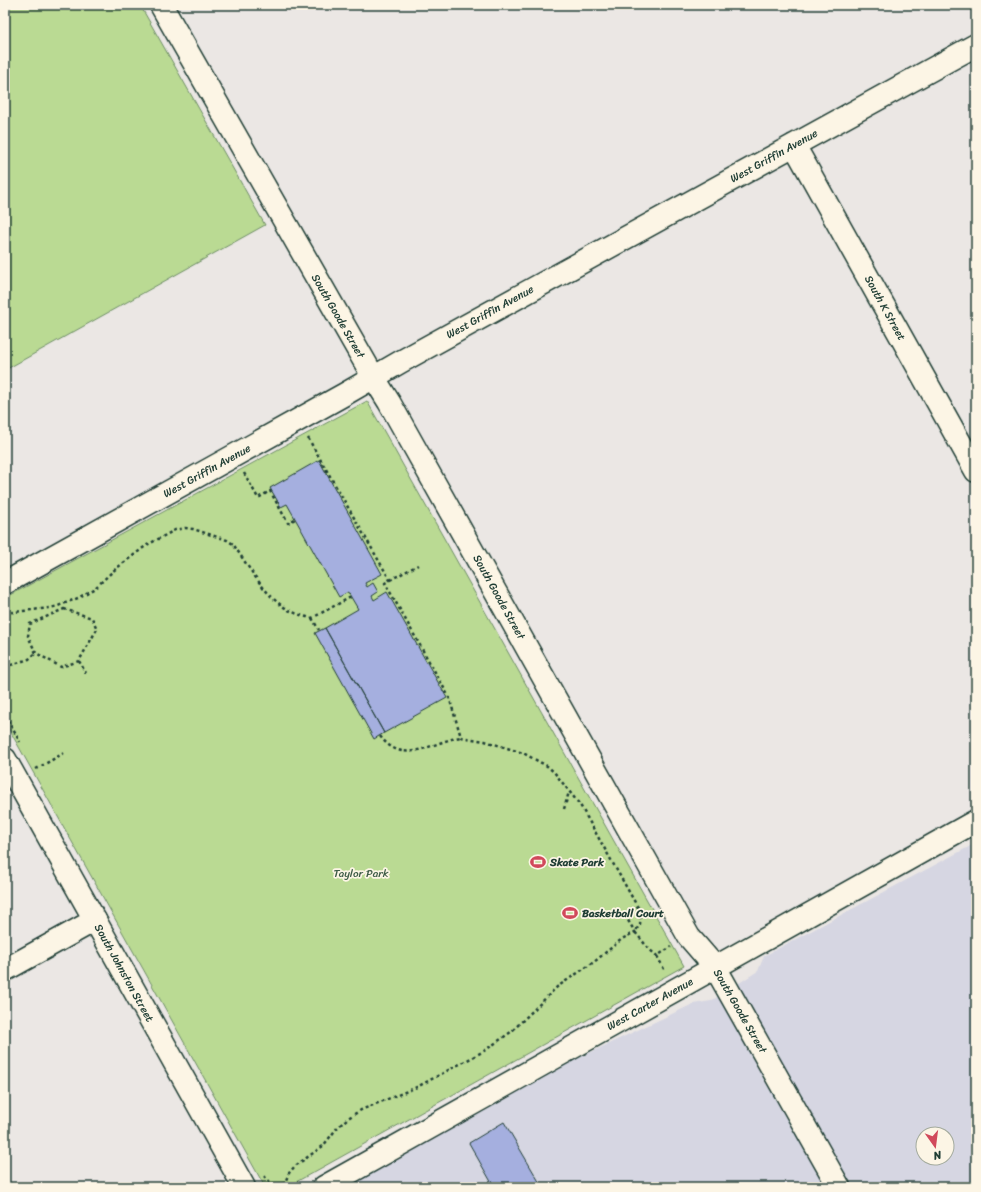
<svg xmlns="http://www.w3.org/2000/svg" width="981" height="1192" viewBox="0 0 981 1192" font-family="Sriracha,sans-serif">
<rect width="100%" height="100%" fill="#ebe7e4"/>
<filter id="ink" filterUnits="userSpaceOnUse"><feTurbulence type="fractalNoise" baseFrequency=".025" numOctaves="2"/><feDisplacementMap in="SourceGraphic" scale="8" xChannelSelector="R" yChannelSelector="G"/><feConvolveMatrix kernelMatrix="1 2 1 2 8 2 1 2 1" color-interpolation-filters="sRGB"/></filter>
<g filter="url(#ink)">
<!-- built -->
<path fill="#d6d6e2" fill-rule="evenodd" d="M 976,843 L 976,1187 L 305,1187 L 693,1004 L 711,1001 L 758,971 L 764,956 ZM 923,1134 L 947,1134 L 947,1158 L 923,1158 Z"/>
<!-- green -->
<path fill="#bada93" stroke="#6c8c64" d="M 5,5 L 140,5 L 265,225 L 5,370 Z
M 367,401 L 684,966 L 287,1187 L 265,1187 L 5,722 L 5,598 Z"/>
<!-- building -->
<path fill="#a5afdf" stroke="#1f3d34" d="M 319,460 L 382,574 L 365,583 L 367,587 L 373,583 L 378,592 L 372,596 L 374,600 L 387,592 L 447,698 L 384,733 L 325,628 L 358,609 L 348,592 L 339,597 L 287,504 L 281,507 L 270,488 Z
M 325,628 L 384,733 L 374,739 L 315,633 Z
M 504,1122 L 541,1185 L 538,1187 L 494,1187 L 469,1143 Z"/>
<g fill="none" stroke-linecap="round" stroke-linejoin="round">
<defs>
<path id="minor" d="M 161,5 L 374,378 L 389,402 L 689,937 L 715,967 L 839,1187
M 794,145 L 976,471
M 5,583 L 345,394 L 402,361 L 976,45
M 5,970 L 95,920"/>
<path id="tertiary" d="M 5,759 L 244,1187
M 324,1187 L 976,821"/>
</defs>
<!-- minor casing -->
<use href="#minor" stroke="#1f3d34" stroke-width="25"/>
<!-- tertiary casing -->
<use href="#tertiary" stroke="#1f3d34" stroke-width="25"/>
<!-- path -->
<path stroke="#1f3d34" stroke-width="2.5" stroke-dasharray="3 3" stroke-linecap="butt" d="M 308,438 L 390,580 L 385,583 L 449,697 L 461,737 L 485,741 L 523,753 L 547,766 L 554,772 L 580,805 L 641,913 L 640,924 L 635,932 L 649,949 L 657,956 L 671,947
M 244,473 L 258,498 L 270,491 L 288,523 L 295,519
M 390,580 L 418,565
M 64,609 L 92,618 L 97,629 L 79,661 L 61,667 L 36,653 L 28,636 L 30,624 Z
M 5,613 L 50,608 L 58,606 L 78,598 L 95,588 L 113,571 L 147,545 L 175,530 L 185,528 L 193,529 L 227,540 L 233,544 C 246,563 263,592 281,605 C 290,612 301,616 312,618 L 351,597
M 312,618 L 319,630
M 79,661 L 86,673
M 5,667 L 29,659 L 36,653
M 5,715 L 20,742
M 380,736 C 404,768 432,741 461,737
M 36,769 L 64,753
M 564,809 L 569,792
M 657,956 L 665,971
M 264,1176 L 271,1183 L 277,1187 L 284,1185 L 289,1173 L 295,1166 L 323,1146 L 337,1128 L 348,1118 L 361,1110 L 417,1087 L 484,1051 L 511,1032 L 557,987 L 594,962 L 622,939 L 635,932 L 626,917"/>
<!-- minor -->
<use href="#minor" stroke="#fcf5e5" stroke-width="22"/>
<!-- tertiary -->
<use href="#tertiary" stroke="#fcf5e5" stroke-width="22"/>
</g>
</g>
<!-- icons -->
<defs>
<symbol id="stadium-bare" viewBox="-9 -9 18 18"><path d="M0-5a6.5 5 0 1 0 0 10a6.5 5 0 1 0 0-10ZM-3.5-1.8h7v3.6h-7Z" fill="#d1495b" stroke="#fcf5e5" stroke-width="2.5" paint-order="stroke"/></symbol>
</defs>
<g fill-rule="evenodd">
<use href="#stadium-bare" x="527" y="851" width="22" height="22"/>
<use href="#stadium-bare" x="559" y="902" width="22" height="22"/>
</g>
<g text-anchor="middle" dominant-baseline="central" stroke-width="3.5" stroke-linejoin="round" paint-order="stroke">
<!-- street labels -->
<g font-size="11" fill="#1f3d34" stroke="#fcf5e5">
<text transform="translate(774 156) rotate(-29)">West Griffin Avenue</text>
<text transform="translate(885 308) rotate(61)">South K Street</text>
<text transform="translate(490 312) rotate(-29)">West Griffin Avenue</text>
<text transform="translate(338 316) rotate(60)">South Goode Street</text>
<text transform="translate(207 471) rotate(-29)">West Griffin Avenue</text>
<text transform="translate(499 597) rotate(61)">South Goode Street</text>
<text transform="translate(124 973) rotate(61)">South Johnston Street</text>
<text transform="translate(650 1004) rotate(-29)">West Carter Avenue</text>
<text transform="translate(740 1011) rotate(60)">South Goode Street</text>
</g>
<!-- poi labels -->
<g font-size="11" font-weight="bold" fill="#1f3d34" stroke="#fcf5e5" text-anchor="start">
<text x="550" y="862">Skate Park</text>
<text x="582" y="913">Basketball Court</text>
</g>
<!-- park labels -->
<g font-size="11" fill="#3e5c47" stroke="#fcf5e5">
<text x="361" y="873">Taylor Park</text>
</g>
</g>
<!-- margin -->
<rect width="981" height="1192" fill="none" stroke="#fcf5e5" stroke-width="20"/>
<rect x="10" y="10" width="961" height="1172" fill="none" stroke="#1f3d34" stroke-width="1.5" filter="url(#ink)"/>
<!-- north arrow -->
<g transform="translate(935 1146) rotate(166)"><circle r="19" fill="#fcf5e5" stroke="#a4ab9e"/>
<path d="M0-3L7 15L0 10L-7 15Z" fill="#d1495b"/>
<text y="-6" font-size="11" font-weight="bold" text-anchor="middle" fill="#1f3d34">N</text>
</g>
</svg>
